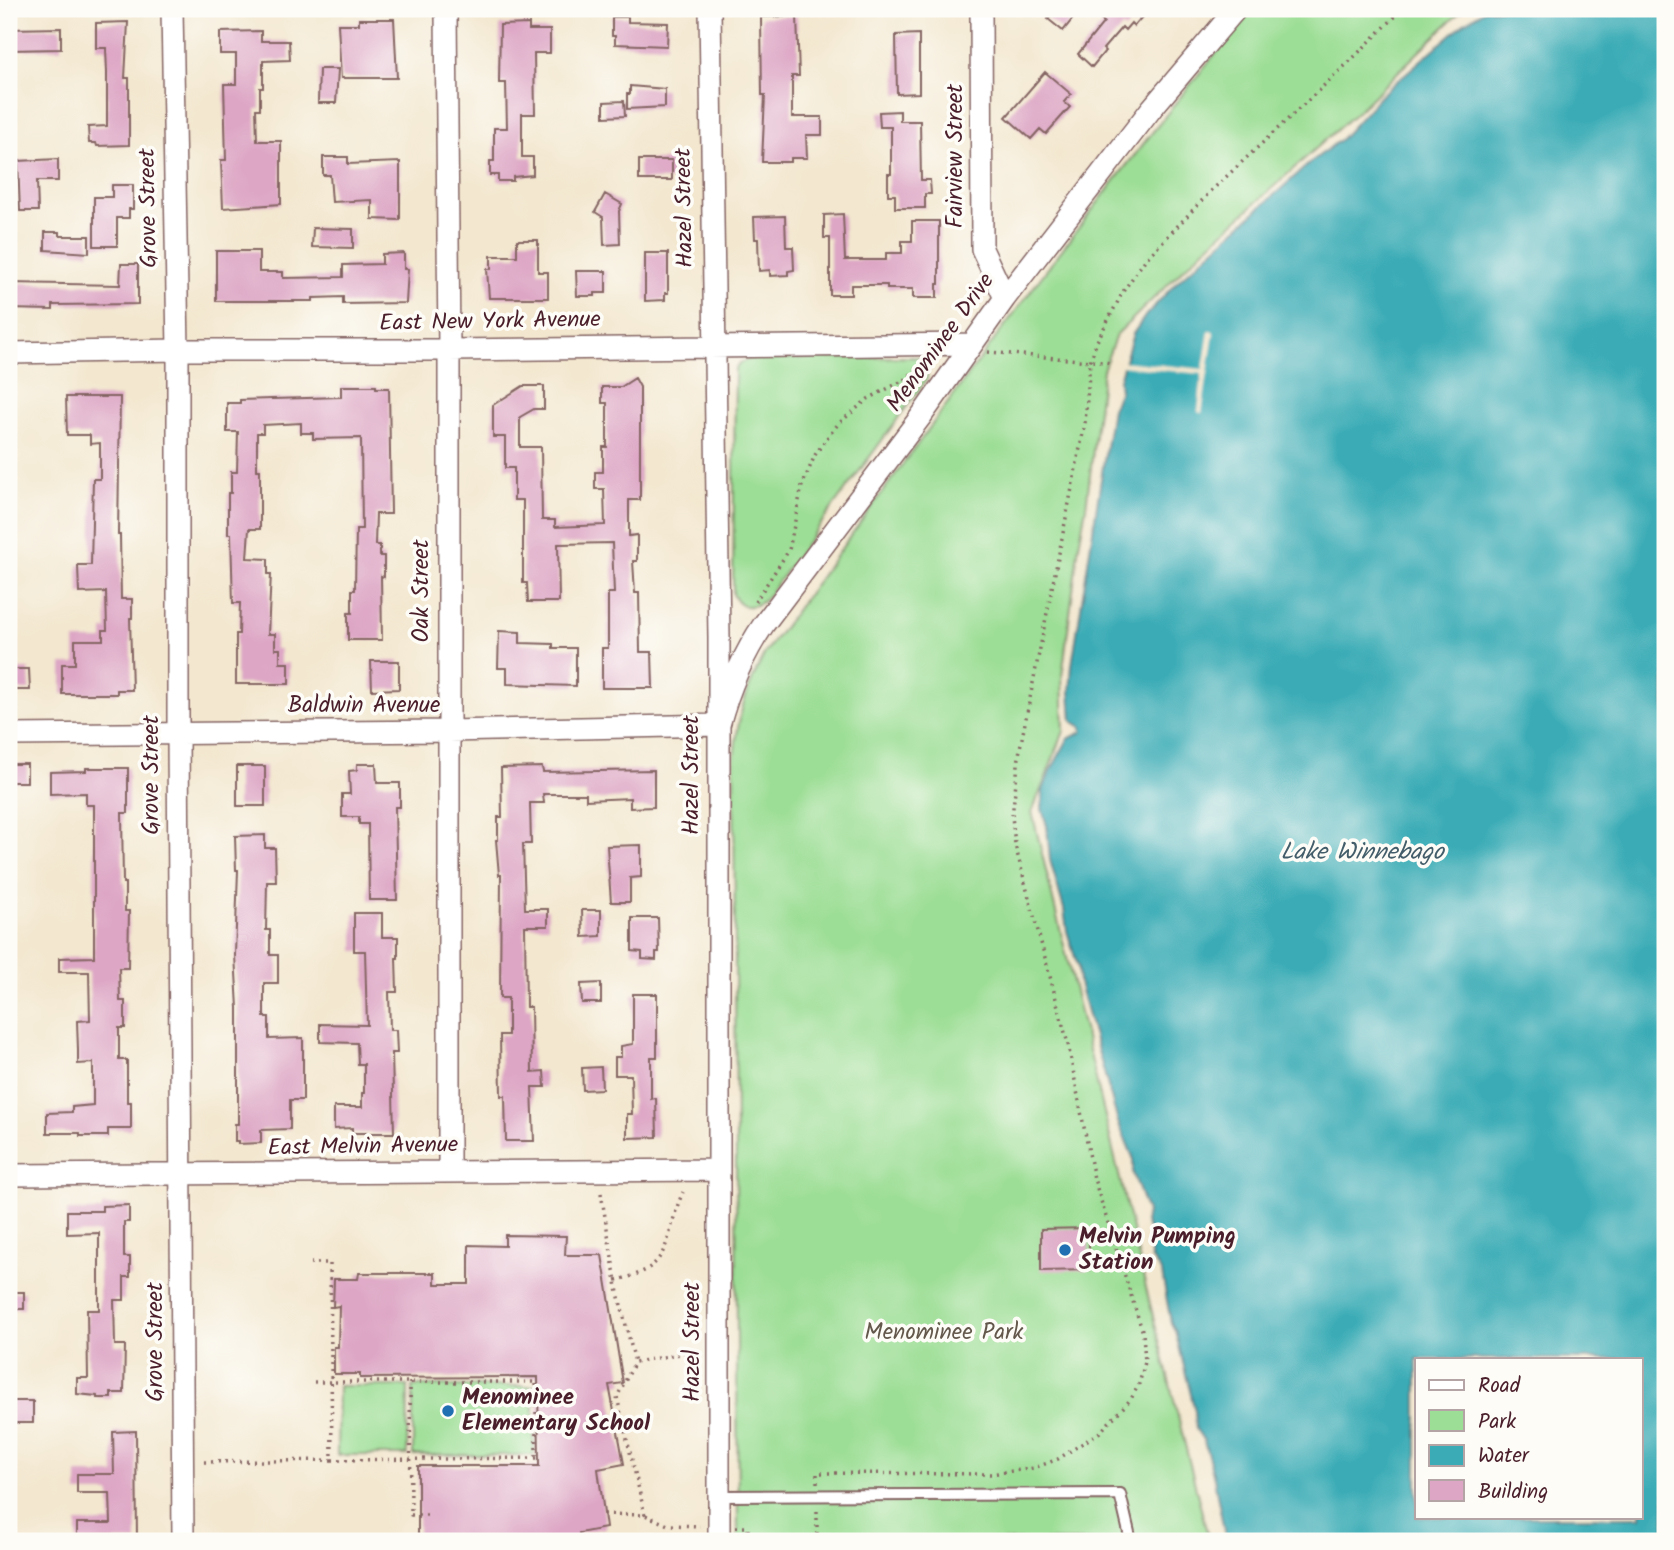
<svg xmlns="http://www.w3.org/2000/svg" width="1674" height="1550" viewBox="0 0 1674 1550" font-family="Kalam,sans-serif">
<rect width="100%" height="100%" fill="#fdfcf7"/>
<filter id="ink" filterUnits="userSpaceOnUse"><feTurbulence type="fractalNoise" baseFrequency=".0143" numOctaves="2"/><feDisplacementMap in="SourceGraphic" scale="14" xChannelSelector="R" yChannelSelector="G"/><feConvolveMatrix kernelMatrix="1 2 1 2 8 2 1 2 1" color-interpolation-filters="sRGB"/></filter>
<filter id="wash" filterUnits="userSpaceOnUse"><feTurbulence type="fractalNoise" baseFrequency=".00686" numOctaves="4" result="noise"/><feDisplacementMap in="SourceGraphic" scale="28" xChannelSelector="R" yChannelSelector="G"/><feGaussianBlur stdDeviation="1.57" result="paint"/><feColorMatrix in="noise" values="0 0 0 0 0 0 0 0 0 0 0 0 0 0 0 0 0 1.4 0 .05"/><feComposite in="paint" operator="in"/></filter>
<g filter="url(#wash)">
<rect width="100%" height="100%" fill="#f3e7cf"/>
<!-- green -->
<path fill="#9cde95" stroke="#737e60" stroke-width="2" d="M 1252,9 L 1463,9 L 1361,108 L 1201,252 L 1116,335 L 1103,370 L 1086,507 L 1078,551 L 1062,676 L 1064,731 L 1032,812 L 1147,1292 L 1209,1541 L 738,1541 L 734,760 C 738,714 744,695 765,653 C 924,436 1080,216 1252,9 Z
M 918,357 C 928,361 928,369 927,379 L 764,601 C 751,608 740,610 733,594 L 735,370 C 740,362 742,361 751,359 Z
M 338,1386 L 408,1386 L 407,1455 L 337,1455 Z
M 413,1386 L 534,1386 L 534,1455 L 413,1455 Z"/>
<!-- water -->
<path fill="#3bacb6" stroke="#426670" stroke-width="2" fill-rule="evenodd" d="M 1486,9 L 1665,9 L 1665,1541 L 1226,1541 L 1213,1473 L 1204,1441 L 1196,1429 L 1195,1411 L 1175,1330 L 1171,1323 L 1162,1273 L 1151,1257 L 1150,1233 L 1145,1223 L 1147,1212 L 1133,1173 L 1133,1157 L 1118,1122 L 1079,983 L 1078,967 L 1067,931 L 1064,909 L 1050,860 L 1047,826 L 1042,809 L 1043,790 L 1050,772 L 1068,739 L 1082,732 L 1082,727 L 1072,721 L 1070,692 L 1072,665 L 1112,409 L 1120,391 L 1119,380 L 1133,334 L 1146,315 L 1178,281 L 1311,162 L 1341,139 L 1382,94 L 1463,24 ZM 1417,1359 L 1641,1359 L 1641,1517 L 1417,1517 Z"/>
<!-- pier -->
<path fill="#f3e7cf" d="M 1209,331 L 1214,332 L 1202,413 L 1198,412 L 1202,374 L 1120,366 L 1121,361 L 1203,369 Z"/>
<g id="blocks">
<!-- building -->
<path fill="#dda6c5" d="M 1057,9 L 1065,9 L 1074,17 L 1063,31 L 1048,19 Z
M 1109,9 L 1149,9 L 1134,26 L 1131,23 L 1125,30 L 1122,27 L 1103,49 L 1105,51 L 1092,67 L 1078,54 L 1104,22 L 1100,19 Z
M 797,16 L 799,76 L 792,76 L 792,117 L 822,117 L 822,135 L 806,135 L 807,158 L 791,158 L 791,162 L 762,162 L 765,95 L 762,95 L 761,17 Z
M 612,17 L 628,17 L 628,22 L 668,23 L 667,46 L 615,44 L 615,36 L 612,36 Z
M 359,19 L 394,19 L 397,78 L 341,78 L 338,24 L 359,24 Z
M 128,22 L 125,78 L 129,78 L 129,145 L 97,146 L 96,143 L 89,143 L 88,127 L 107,126 L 107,72 L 106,48 L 96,48 L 96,23 Z
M 529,24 L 529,30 L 550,30 L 550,53 L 534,53 L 535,114 L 522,114 L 522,157 L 533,157 L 533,175 L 513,177 L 513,181 L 498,181 L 498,175 L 490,175 L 490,161 L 494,161 L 494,128 L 507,128 L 506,83 L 499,83 L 500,25 Z
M 61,28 L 61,49 L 9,50 L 9,29 Z
M 261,31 L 261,41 L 289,41 L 290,60 L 263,61 L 263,88 L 260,88 L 260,109 L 256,109 L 257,141 L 281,141 L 281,204 L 223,208 L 221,160 L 226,160 L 224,84 L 236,84 L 236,54 L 220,54 L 220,32 Z
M 919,34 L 919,93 L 897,94 L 896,35 Z
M 319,69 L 338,69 L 336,103 L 318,103 Z
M 1045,72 L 1071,94 L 1064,102 L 1070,107 L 1046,134 L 1040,129 L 1031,139 L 1006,117 Z
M 630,86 L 665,89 L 665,107 L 627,109 L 627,94 L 630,94 Z
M 624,101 L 625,116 L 604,117 L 604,102 Z
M 900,111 L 900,121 L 920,121 L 921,180 L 930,180 L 931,194 L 925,194 L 925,208 L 895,208 L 895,195 L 888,195 L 888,174 L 891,174 L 891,127 L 880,127 L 879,112 Z
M 323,157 L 348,157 L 348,164 L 400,162 L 400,220 L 372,219 L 372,200 L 332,202 L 330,175 L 323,175 Z
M 58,159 L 58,181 L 37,181 L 38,211 L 20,211 L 18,161 Z
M 639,160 L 672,160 L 672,180 L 639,180 Z
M 112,185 L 133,185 L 133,209 L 129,209 L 129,218 L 117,218 L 117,246 L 94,246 L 94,197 L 112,197 Z
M 605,194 L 622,204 L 619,211 L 620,244 L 604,245 L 603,217 L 595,212 Z
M 843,214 L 845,260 L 886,260 L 886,253 L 902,253 L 902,241 L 912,241 L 912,221 L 939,221 L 939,284 L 937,284 L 937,298 L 913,298 L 913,289 L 887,289 L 887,285 L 851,285 L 851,295 L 830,295 L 830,238 L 824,238 L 824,215 Z
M 785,216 L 786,247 L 793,247 L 794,270 L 788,271 L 788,275 L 770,276 L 770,270 L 759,271 L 758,239 L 755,239 L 754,217 Z
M 313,228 L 353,229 L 353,248 L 312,247 Z
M 45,232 L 60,232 L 60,236 L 89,236 L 89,253 L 45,250 Z
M 517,240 L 538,240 L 538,272 L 548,272 L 548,298 L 489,298 L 487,269 L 491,269 L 491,256 L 517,256 Z
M 216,251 L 259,251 L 259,272 L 283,272 L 283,278 L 343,277 L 343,265 L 382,264 L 382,254 L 404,253 L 404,269 L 408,269 L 406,303 L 343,304 L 343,297 L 313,298 L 313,301 L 216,301 Z
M 645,253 L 668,253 L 668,293 L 665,293 L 665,300 L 645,301 Z
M 121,264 L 138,264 L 138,304 L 53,305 L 53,310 L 9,309 L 9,283 L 120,285 Z
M 576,271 L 606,271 L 606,293 L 595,293 L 595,296 L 577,296 Z
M 635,378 L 640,387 L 640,500 L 629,500 L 629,536 L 637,535 L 637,561 L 633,561 L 635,593 L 639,593 L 640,652 L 652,652 L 653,688 L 602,688 L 602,648 L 608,648 L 608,593 L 614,593 L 612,543 L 558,544 L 559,602 L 528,602 L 527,583 L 523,583 L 523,500 L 514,500 L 514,468 L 505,468 L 505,437 L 493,437 L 493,405 L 523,386 L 544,386 L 544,409 L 534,409 L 520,417 L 520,447 L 541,447 L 542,520 L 555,520 L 555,527 L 605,525 L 604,489 L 595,489 L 595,472 L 603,472 L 603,447 L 607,447 L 607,403 L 602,403 L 602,387 L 621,387 Z
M 341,386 L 376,386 L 376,388 L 389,388 L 391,514 L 376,514 L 375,545 L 380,545 L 380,556 L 384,556 L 384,577 L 381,576 L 382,640 L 348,640 L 348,613 L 352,613 L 352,590 L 355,590 L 356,529 L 362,529 L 361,438 L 313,439 L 313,433 L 301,433 L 301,423 L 263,425 L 263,433 L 257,433 L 257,470 L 260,470 L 260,529 L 249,529 L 247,558 L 268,559 L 268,574 L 271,574 L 268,634 L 275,634 L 275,649 L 280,649 L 280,663 L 289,663 L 289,684 L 236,684 L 236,634 L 239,634 L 240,603 L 233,603 L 231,534 L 228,534 L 228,493 L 231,493 L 231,472 L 237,472 L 238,432 L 227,432 L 227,403 L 240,403 L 240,400 L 341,397 Z
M 66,397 L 120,397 L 118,535 L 120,535 L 121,599 L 132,599 L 132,618 L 130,618 L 132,690 L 117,690 L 117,694 L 62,694 L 62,664 L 75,664 L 75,640 L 103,640 L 103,630 L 107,630 L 106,592 L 79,593 L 78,565 L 91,565 L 93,479 L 100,479 L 100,443 L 90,444 L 90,435 L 67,435 Z
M 499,631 L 520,632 L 520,643 L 553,644 L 553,648 L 576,648 L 576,686 L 507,684 L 507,668 L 498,668 Z
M 371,661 L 399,661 L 399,689 L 372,690 Z
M 9,669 L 29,669 L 30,690 L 9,690 Z
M 9,764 L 27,764 L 27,782 L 9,782 Z
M 357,764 L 376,764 L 377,783 L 400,783 L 400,807 L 395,807 L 397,900 L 369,900 L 368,824 L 359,824 L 359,817 L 342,817 L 342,794 L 350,794 L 349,771 L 357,770 Z
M 237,766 L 265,766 L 265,806 L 237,806 Z
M 542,767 L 543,772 L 654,770 L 654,807 L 630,808 L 630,798 L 586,800 L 586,794 L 543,794 L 544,803 L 530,803 L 531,844 L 523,844 L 525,909 L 548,909 L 548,926 L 525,926 L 526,1007 L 531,1007 L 532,1072 L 544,1071 L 545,1087 L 532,1087 L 534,1141 L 506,1141 L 505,1096 L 501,1096 L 500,1035 L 508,1035 L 508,998 L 500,998 L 501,875 L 499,875 L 496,840 L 498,840 L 498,817 L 502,817 L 501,768 Z
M 86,768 L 128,768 L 128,813 L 122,813 L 123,883 L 125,883 L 125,911 L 129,911 L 128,968 L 119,968 L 120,1001 L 125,1001 L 125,1028 L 119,1028 L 119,1060 L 127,1060 L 127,1102 L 131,1102 L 131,1129 L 108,1129 L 108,1136 L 80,1136 L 80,1133 L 47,1133 L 47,1113 L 72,1112 L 72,1107 L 93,1105 L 93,1063 L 78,1064 L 78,1050 L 77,1021 L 90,1020 L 89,972 L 59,972 L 59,958 L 94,957 L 94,805 L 86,805 L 86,793 L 50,794 L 50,772 L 86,771 Z
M 265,835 L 265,848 L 275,848 L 276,882 L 267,882 L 266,930 L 270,930 L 270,955 L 278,955 L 278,983 L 264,983 L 264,1017 L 269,1017 L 269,1039 L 303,1038 L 303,1100 L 290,1100 L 290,1129 L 261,1130 L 261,1143 L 238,1144 L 238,1141 L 235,1141 L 235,1124 L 238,1124 L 238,1008 L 235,955 L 238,870 L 236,870 L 235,836 Z
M 641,845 L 641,877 L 630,878 L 630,902 L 611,902 L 607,846 Z
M 582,910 L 601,910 L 601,936 L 583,937 Z
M 354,913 L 382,913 L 382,937 L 398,937 L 398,958 L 396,958 L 397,992 L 389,992 L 390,1030 L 396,1030 L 397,1053 L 392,1053 L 394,1133 L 352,1133 L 352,1128 L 334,1129 L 334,1107 L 362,1107 L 362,1093 L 364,1093 L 364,1064 L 358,1064 L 357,1043 L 320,1042 L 320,1024 L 367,1025 L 365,951 L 354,951 Z
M 632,918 L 658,918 L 659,952 L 656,952 L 656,960 L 642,959 L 642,952 L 632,951 Z
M 601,983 L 601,1003 L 582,1003 L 581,984 Z
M 633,994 L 657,994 L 657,1057 L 651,1057 L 651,1099 L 656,1098 L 657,1137 L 627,1138 L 627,1114 L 632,1114 L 631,1075 L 615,1075 L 615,1057 L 621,1057 L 621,1046 L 633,1044 Z
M 601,1067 L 602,1089 L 583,1090 L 582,1068 Z
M 129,1205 L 129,1222 L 124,1222 L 124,1257 L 130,1257 L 130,1277 L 124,1277 L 124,1300 L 114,1300 L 115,1345 L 125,1345 L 124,1393 L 111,1393 L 111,1398 L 97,1398 L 97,1396 L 77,1394 L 77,1378 L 88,1378 L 87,1310 L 99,1310 L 99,1233 L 67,1234 L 67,1211 L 102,1211 L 102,1206 Z
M 1089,1228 L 1089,1270 L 1041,1271 L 1041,1229 Z
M 505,1235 L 566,1236 L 565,1255 L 602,1255 L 623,1383 L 609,1385 L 624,1464 L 598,1469 L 606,1528 L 579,1533 L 579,1541 L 418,1541 L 418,1466 L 539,1466 L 538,1377 L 360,1378 L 360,1374 L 334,1374 L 334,1347 L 338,1347 L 339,1306 L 333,1307 L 334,1279 L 358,1279 L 359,1273 L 435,1273 L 435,1284 L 469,1284 L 469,1245 L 505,1246 Z
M 9,1292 L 24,1292 L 24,1309 L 9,1309 Z
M 10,1401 L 33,1401 L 33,1423 L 10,1423 Z
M 136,1431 L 137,1541 L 77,1541 L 77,1523 L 111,1523 L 110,1493 L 77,1493 L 77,1474 L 114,1474 L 113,1432 Z"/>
</g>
</g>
<g filter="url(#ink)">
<use href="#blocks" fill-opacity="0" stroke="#856564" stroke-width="2"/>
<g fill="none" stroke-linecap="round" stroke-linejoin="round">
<defs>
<path id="service" d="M 719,1496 L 1120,1494 L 1131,1541"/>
<path id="minor" d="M 172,9 L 178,350 L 178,733 L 183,1541
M 446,9 L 449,350 L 449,1172
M 710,9 L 719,638 L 719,1541
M 981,9 L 982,249 L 1005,298
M 9,353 L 178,350 L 449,350 L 972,344
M 9,735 L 449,731 L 719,725 C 729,688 742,656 764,624 L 922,415 L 1005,298 L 1152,108 L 1236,9
M 9,1175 L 718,1170"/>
</defs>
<!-- service casing -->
<use href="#service" stroke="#856564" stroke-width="14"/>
<!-- minor casing -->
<use href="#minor" stroke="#856564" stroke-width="24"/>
<!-- path -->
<path stroke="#856564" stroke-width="3.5" stroke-dasharray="2 5" stroke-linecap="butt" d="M 988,352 L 1113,363
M 755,602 L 789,550 L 802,486 L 815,455 L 826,439 L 839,423 L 868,399 L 906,379 L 923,363
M 601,1193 L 618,1293 L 635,1362
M 616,1280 C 676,1269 663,1236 683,1192
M 314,1382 L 536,1382 L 536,1458
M 410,1382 L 411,1515 L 432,1515
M 332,1460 L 539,1458
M 204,1462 L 332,1460 L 330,1263 L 311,1263
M 817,1483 L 817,1473 L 991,1474 L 1034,1468 L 1058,1459 L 1100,1432 L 1131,1399 L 1139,1384 L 1145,1362 L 1143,1333 L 1094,1179 L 1068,1044 L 1015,845 L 1012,816 L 1020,748 L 1085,423 L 1090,362 L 1097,341 L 1124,290 L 1145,260 L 1212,190 L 1348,63 L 1403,9
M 604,1514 L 645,1515 L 668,1525 L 700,1526
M 645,1515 L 617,1397 L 635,1362 L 691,1352
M 736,1527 L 748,1527 L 748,1541
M 817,1541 L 817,1508"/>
<!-- service -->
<use href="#service" stroke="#fff" stroke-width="10"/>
<!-- minor -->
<use href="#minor" stroke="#fff" stroke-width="21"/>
</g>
</g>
<!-- markers -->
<g fill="#1f6fb2" stroke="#fdfcf7" stroke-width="2.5">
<circle cx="1065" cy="1250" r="7"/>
<circle cx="448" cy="1411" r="7"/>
</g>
<g text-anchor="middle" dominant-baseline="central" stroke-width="7" stroke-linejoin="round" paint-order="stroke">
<!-- street labels -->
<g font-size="23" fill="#4a1f2b" stroke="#fdfcf7">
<text transform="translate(956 156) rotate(-90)">Fairview Street</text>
<text transform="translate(149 208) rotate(-91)">Grove Street</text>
<text transform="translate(685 208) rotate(-91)">Hazel Street</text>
<text transform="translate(490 322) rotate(-1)">East New York Avenue</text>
<text transform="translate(941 343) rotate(-54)">Menominee Drive</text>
<text transform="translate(422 591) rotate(-90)">Oak Street</text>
<text x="364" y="706">Baldwin Avenue</text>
<text transform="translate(152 775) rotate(-90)">Grove Street</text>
<text transform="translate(692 775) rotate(-90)">Hazel Street</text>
<text transform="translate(363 1147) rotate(-1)">East Melvin Avenue</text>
<text transform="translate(156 1342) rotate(-90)">Grove Street</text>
<text transform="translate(693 1342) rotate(-90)">Hazel Street</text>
</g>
<!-- poi labels -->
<g font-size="23" font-weight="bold" fill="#4a1f2b" stroke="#fdfcf7" text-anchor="start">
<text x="1079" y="1237">Melvin Pumping<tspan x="1079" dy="26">Station</tspan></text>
<text x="462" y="1398">Menominee<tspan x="462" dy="26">Elementary School</tspan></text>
</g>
<!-- park labels -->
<g font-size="23" fill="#63584b" stroke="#fdfcf7">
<text x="944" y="1333">Menominee Park</text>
</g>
<!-- water labels -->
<g font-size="24" font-style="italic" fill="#435e6a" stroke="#fdfcf7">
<text x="1362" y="852">Lake Winnebago</text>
</g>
</g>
<!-- margin -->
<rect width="1674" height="1550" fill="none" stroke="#fdfcf7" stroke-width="35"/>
<!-- legend -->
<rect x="1415" y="1358" width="228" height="161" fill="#fdfcf7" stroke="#b5a4a5" stroke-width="2"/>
<rect x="1429" y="1380" width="35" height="10" fill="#ffffff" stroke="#b5a4a5" stroke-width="2"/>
<text x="1478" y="1392" font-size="21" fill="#4a1f2b">Road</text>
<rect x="1429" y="1410" width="35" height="21" fill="#9cde95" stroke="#b5a4a5" stroke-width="2"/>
<text x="1478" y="1428" font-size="21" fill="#4a1f2b">Park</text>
<rect x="1429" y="1445" width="35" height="21" fill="#3bacb6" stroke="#b5a4a5" stroke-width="2"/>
<text x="1478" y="1462" font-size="21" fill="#4a1f2b">Water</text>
<rect x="1429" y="1480" width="35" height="21" fill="#dda6c5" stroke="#b5a4a5" stroke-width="2"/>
<text x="1478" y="1498" font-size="21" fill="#4a1f2b">Building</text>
</svg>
